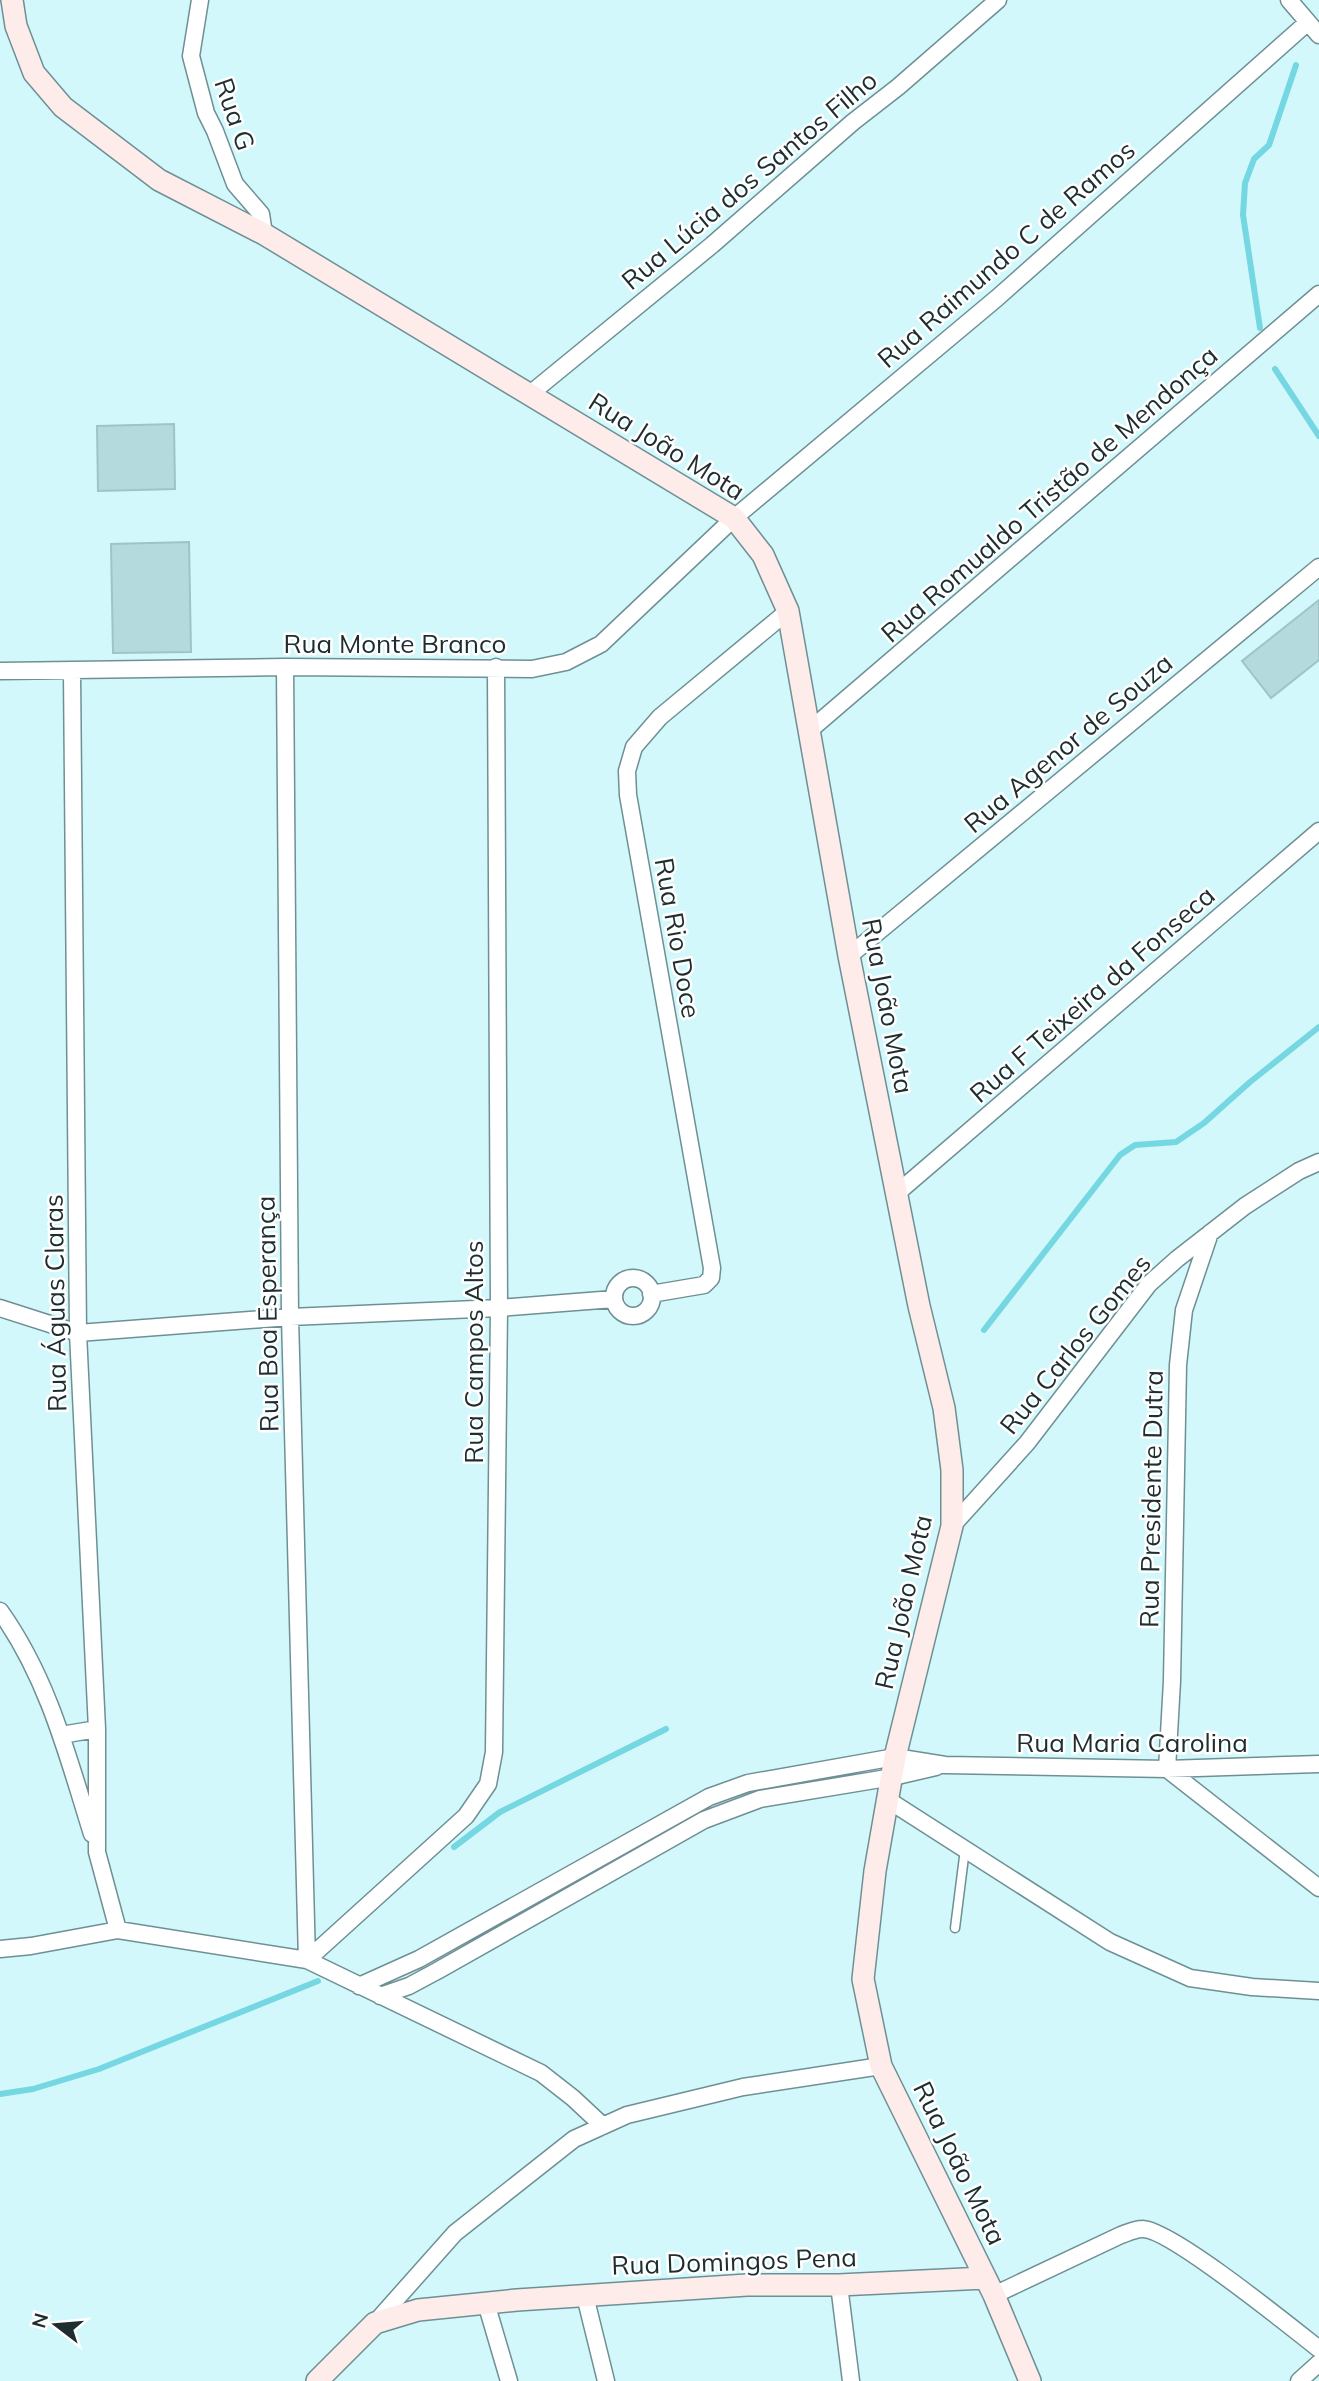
<svg xmlns="http://www.w3.org/2000/svg" width="1319" height="2381" viewBox="0 0 1319 2381" font-family="Mulish,sans-serif">
<rect width="100%" height="100%" fill="#d2f8fb"/>
<g fill="none" stroke-linecap="round" stroke-linejoin="round">
<!-- stream -->
<path stroke="#75d7e1" stroke-width="6" d="M 1260,328 L 1243,215 L 1245,183 L 1254,159 L 1269,145 L 1296,65
M 1275,369 L 1319,436
M 984,1330 L 1120,1155 L 1135,1145 L 1176,1142 L 1204,1123 L 1250,1082 L 1319,1027
M 454,1847 L 500,1812 L 666,1729
M 0,2094 L 33,2089 L 99,2069 L 318,1981"/>
</g>
<!-- building -->
<path fill="#b5dadd" stroke="#9fc3c6" stroke-width="2" d="M 174,424 L 175,489 L 98,491 L 97,426 Z
M 189,542 L 191,652 L 113,653 L 111,544 Z
M 1319,600 L 1319,660 L 1271,698 L 1242,661 Z"/>
<g fill="none" stroke-linecap="round" stroke-linejoin="round">
<defs>
<path id="lane" d="M 955,1928 L 965,1849"/>
<path id="street" d="M 200,0 L 191,56 L 206,113 L 215,131 L 235,184 L 261,214 L 264,234
M 1289,0 L 1319,35
M 530,394 L 712,245 L 853,122 L 898,87 L 998,0
M 285,667 L 290,1317 L 307,1960
M 0,671 L 285,667 L 532,669 L 566,662 L 601,644 L 734,518 L 997,298 L 1308,22
M 72,672 L 78,1333 L 97,1729 L 97,1852 L 118,1930
M 810,730 L 1319,294
M 849,956 L 1319,567
M 896,1194 L 1319,831
M 1210,1233 L 1184,1310 L 1178,1365 L 1172,1681 L 1167,1769 L 1319,1888
M614 1297a19 19 0 1 1 38 0a19 19 0 1 1-38 0Z
M 651,1294 L 704,1285 L 711,1278 L 712,1268 L 628,795 L 627,771 L 634,747 L 660,717 L 788,611
M 0,1308 L 78,1333 L 290,1317 L 499,1308 L 614,1299
M 952,1526 L 1027,1443 L 1149,1284 L 1177,1259 L 1245,1206 L 1299,1171 L 1319,1162
M 0,1611 C 48,1678 68,1757 92,1834
M 61,1735 L 97,1729
M 888,1800 L 1110,1942 L 1190,1978 L 1252,1987 L 1319,1991
M 0,1949 L 31,1946 L 118,1930 L 307,1960 L 541,2073 L 573,2098 L 603,2126
M 307,1960 L 466,1816 L 488,1784 L 494,1752 L 499,1308 L 496,667
M 359,1986 L 419,1959 L 709,1797 L 748,1783 L 895,1757 L 945,1765 L 1167,1769 L 1319,1764
M 380,1996 L 409,1986 L 437,1971 L 704,1820 L 760,1799 L 893,1777 L 936,1767
M 839,2285 L 851,2381
M 994,2295 L 1121,2235 C 1127,2233 1135,2229 1142,2229 C 1169,2228 1291,2327 1319,2349
M 585,2296 L 606,2381
M 486,2303 L 509,2381
M 375,2323 L 455,2233 L 574,2139 L 627,2115 L 743,2087 L 881,2066
M 1299,2381 L 1319,2363"/>
<path id="secondary" d="M 12,0 L 16,26 L 34,73 L 63,107 L 159,180 L 264,234 L 734,518 L 763,555 L 788,611 L 849,956 L 919,1306 L 944,1408 L 952,1470 L 952,1526 L 895,1757 L 875,1871 L 863,1979 L 881,2066 L 994,2295 L 1030,2381
M 317,2381 L 375,2323 L 418,2310 L 517,2300 L 747,2285 L 839,2285 L 985,2278"/>
</defs>
<!-- lane casing -->
<use href="#lane" stroke="#6e9094" stroke-width="11"/>
<!-- street casing -->
<use href="#street" stroke="#6e9094" stroke-width="19"/>
<!-- secondary casing -->
<use href="#secondary" stroke="#6e9094" stroke-width="24"/>
<!-- lane -->
<use href="#lane" stroke="#fff" stroke-width="8"/>
<!-- street -->
<use href="#street" stroke="#fff" stroke-width="16"/>
<!-- secondary -->
<use href="#secondary" stroke="#fdecea" stroke-width="21"/>
</g>
<g text-anchor="middle" dominant-baseline="central" stroke-width="5" stroke-linejoin="round" paint-order="stroke">
<!-- street labels -->
<g font-size="26" fill="#1e2d2e" stroke="#fff">
<text transform="translate(235 114) rotate(71)">Rua G</text>
<text transform="translate(749 180) rotate(-40)">Rua Lúcia dos Santos Filho</text>
<text transform="translate(1006 254) rotate(-41)">Rua Raimundo C de Ramos</text>
<text transform="translate(667 446) rotate(32)">Rua João Mota</text>
<text transform="translate(1049 494) rotate(-41)">Rua Romualdo Tristão de Mendonça</text>
<text x="395" y="643">Rua Monte Branco</text>
<text transform="translate(1068 743) rotate(-40)">Rua Agenor de Souza</text>
<text transform="translate(678 938) rotate(80)">Rua Rio Doce</text>
<text transform="translate(1092 994) rotate(-41)">Rua F Teixeira da Fonseca</text>
<text transform="translate(888 1006) rotate(79)">Rua João Mota</text>
<text transform="translate(55 1303) rotate(-91)">Rua Águas Claras</text>
<text transform="translate(267 1314) rotate(-91)">Rua Boa Esperança</text>
<text transform="translate(1075 1344) rotate(-51)">Rua Carlos Gomes</text>
<text transform="translate(473 1352) rotate(-90)">Rua Campos Altos</text>
<text transform="translate(1151 1499) rotate(-89)">Rua Presidente Dutra</text>
<text transform="translate(903 1602) rotate(-77)">Rua João Mota</text>
<text x="1132" y="1742">Rua Maria Carolina</text>
<text transform="translate(960 2163) rotate(64)">Rua João Mota</text>
<text transform="translate(734 2261) rotate(-2)">Rua Domingos Pena</text>
</g>
</g>
<!-- north arrow -->
<g transform="translate(56 2325) rotate(286)" stroke="#ffffff" stroke-width="5" paint-order="stroke">
<path d="M0-5L12 26L0 18L-12 26Z" fill="#1e2d2e"/>
<text y="-10" font-size="19" font-weight="bold" text-anchor="middle" fill="#1e2d2e">N</text>
</g>
</svg>
